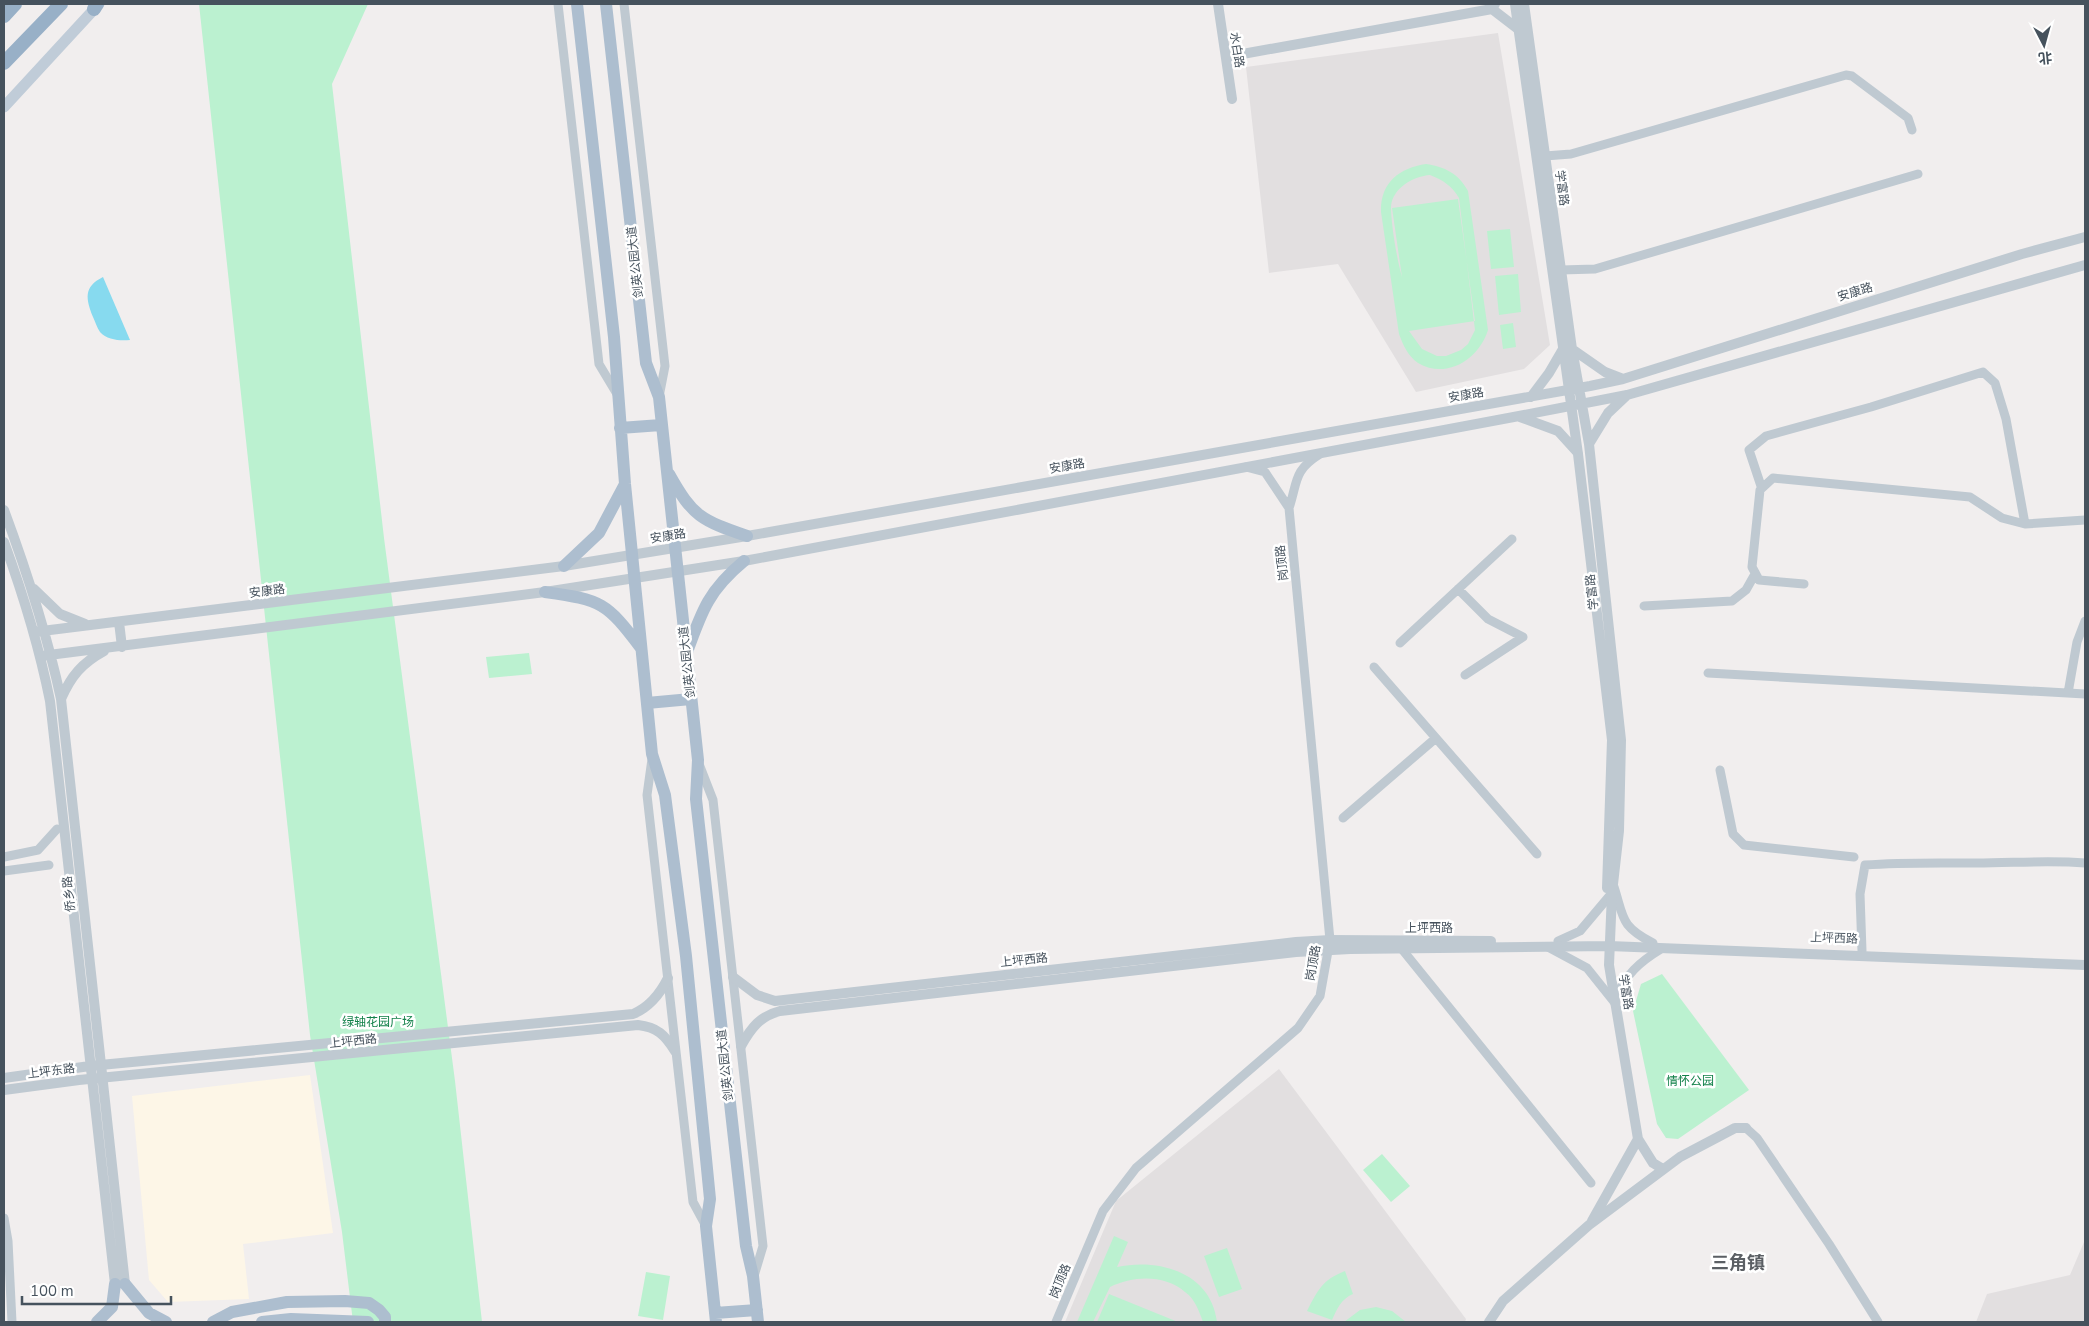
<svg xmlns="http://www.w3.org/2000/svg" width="2089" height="1326" viewBox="0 0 2089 1326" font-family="'Nunito Sans','Noto Sans SC',sans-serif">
<rect width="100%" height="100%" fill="#f1eeee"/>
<!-- commercial -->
<path fill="#fdf6e7" d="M 310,1075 L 333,1233 L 243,1244 L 249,1299 L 168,1302 L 149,1280 L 132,1096 Z"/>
<!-- education -->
<path fill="#e2dfe0" d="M 1498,33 L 1550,345 L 1524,369 L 1416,392 L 1338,264 L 1269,273 L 1246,67 Z
M 1279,1069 L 1466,1319 L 1465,1322 L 1065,1322 L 1116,1201 Z
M 2084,1242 L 2085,1322 L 1976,1322 L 1987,1294 L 2070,1275 Z"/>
<!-- green -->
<path fill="#bbf1d0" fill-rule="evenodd" d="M 199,4 L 368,4 L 332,84 L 384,538 L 455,1081 L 482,1322 L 353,1322 L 342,1232 L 310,1035 Z
M 1426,164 C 1445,167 1458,173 1468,191 L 1488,330 C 1479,359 1447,380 1418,363 C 1408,356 1403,345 1399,334 L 1381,212 C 1380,183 1399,168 1426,164 ZM 1430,175 C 1443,180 1452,186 1459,198 L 1475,330 L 1468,344 L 1461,350 L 1446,356 L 1437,356 L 1422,349 L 1409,331 L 1475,321 L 1458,199 L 1392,208 L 1402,277 C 1397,260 1391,224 1391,207 C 1392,188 1414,176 1430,175 Z
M 1510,229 L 1514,267 L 1491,269 L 1487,231 Z
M 1518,274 L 1521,312 L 1499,315 L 1495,276 Z
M 1513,323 L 1516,347 L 1503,349 L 1500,325 Z
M 529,653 L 532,674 L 489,678 L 486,657 Z
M 1662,974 L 1749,1090 L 1678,1139 L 1666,1138 L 1657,1124 L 1633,1011 L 1641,984 Z
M 1382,1154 L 1410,1186 L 1391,1202 L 1363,1170 Z
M 1114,1236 L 1128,1242 L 1117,1267 C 1160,1258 1211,1273 1217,1322 L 1203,1322 C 1199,1311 1195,1299 1185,1292 C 1164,1274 1133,1276 1110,1287 L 1093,1322 L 1077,1322 Z
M 1227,1248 L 1242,1289 L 1219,1297 L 1204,1256 Z
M 1345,1271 L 1353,1294 C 1341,1299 1337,1309 1332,1320 L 1307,1311 C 1318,1290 1322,1280 1345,1271 Z
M 646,1272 L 670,1276 L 663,1320 L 638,1316 Z
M 1109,1294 L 1178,1322 L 1097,1322 Z
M 1376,1307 L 1392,1311 L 1406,1322 L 1344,1322 L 1360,1310 Z"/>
<!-- water -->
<path fill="#87daef" d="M 103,277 L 130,340 C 120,341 107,340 100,332 C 97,328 95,321 93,317 C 86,299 83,287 103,277 Z"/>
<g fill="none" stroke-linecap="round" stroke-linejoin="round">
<!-- minor -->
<path stroke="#bfc9d1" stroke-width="9" d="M 558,4 L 599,364 L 617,394
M 624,4 L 665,366 L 659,397
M 1545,156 L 1571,154 L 1846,75 L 1852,76 L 1908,118 L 1912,130
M 1561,270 L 1595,269 L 1918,174
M 1246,467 L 1265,472 L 1289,508
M 1761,486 L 1749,450 L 1766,436 L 1871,407 L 1983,372 L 1995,383 L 2006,419 L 2025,524
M 1804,584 L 1759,580 L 1752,567 L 1760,490 L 1773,478 L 1970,497 L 2002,518 L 2025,524 L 2085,520
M 1458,589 L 1488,619 L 1523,637
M 1644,606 L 1732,601 L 1746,590 L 1755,574
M 1400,643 L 1512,539
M 1374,667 L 1537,854
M 1708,673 L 2085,694
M 1465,675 L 1523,637
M 2068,693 L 2077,642 L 2085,621
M 652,759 L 647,795 L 693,1202 L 706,1226
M 699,764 L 713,800 L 763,1246 L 754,1276
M 1720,770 L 1733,834 L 1744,845 L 1854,857
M 1343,818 L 1436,738
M 4,857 L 38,850 L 57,829
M 4,871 L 49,865
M 1614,887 C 1624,918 1620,926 1653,943
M 1558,941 L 1580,931 L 1612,893
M 1548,947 L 1587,968 L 1615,1003
M 1401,948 L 1591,1183
M 1862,951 L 1860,894 L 1865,865 C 1903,862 1939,863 1977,863 C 2013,863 2049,860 2085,863
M 1615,998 C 1627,974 1638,963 1661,949
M 1746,1128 L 1757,1138 L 1829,1244 L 1878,1322
M 4,1218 L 8,1241 L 12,1322
M 1056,1322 L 1103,1211 L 1136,1168 L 1298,1028 L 1320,996 L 1330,940 L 1289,508 C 1298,481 1293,471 1320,454"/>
<!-- tertiary -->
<path stroke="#bfc9d1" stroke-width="10" d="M 1218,4 L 1232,99
M 1515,4 L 1578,454 L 1612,740 L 1607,888
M 1524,4 L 1572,349 L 1589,444 L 1621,740 L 1619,831 L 1612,893 L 1609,965 L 1638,1139 L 1653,1163 L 1663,1169
M 1492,9 L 1518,29
M 1226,57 L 1492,9 L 1495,4
M 1572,349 L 1605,372 L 1623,379
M 1531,397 L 1549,373 L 1563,349
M 1520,417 L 1558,431 L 1578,453
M 1589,444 L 1608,413 L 1626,396
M 4,510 C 27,572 47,634 61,699 L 125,1284
M 4,542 C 23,594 39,646 50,701 L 115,1284
M 34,589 L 60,614 L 85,624
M 119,622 L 122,647
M 34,632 L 564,566 L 747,536 L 1590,386 L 1623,379 L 2022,254 L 2085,237
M 41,656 L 545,592 L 744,561 L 1519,416 L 1627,395 L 2085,265
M 61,699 C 71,676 82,663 104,651
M 733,977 L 757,995 L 775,1001 L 1296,942 L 1330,940 L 1491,941
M 741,1046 C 751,1028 760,1016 780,1011 L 1296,952 L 1350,949 L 1609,946 L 2085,965
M 4,1078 L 90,1066 L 633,1014 C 650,1007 660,994 668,978
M 4,1090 L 79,1080 L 638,1025 C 657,1027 665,1035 675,1051
M 1592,1221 L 1638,1139
M 1489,1322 L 1503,1301 L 1589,1225 L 1680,1157 L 1735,1128 L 1746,1128"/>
<!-- secondary -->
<path stroke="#c0ccd8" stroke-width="11" d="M 4,107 L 99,4"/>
<!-- primary -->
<path stroke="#adbecf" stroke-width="12" d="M 577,4 L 614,337 L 625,484 L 652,754 L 665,795 L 686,956 L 710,1199 L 706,1226 L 716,1322
M 606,4 L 646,363 L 659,397 L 698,760 L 696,799 L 746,1246 L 753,1276 L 758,1322
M 620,428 L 661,425
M 669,474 C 693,517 701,520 747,536
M 564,566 L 599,533 L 625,484
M 545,592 C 602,600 606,602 641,648
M 687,652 C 702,610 709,590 744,561
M 647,703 L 691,699
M 125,1284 L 149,1313 L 166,1322
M 715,1313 L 757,1310
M 97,1322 L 112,1307 L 115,1284
M 213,1322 L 232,1312 L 287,1302 L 345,1301 L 369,1303 L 379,1310 L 385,1317 L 385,1322
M 262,1322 L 291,1319 L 368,1322"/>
<!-- trunk -->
<path stroke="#98b0c7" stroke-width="14" d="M 94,9 L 97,4
M 4,16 L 15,4
M 4,63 L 61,4"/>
</g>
<g text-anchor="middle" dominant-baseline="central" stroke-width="5" stroke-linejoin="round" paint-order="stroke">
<!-- street labels -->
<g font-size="12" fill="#46525d" stroke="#fff">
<text transform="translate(1237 50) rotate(81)">水白路</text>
<text transform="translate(1562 188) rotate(82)">学富路</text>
<text transform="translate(635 262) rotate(-96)">剑英公园大道</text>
<text transform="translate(1855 292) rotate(-17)">安康路</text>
<text transform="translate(1466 395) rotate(-10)">安康路</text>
<text transform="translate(1067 466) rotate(-10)">安康路</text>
<text transform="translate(668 536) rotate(-9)">安康路</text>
<text transform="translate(1282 563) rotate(-96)">岗顶路</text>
<text transform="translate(267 591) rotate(-7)">安康路</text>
<text transform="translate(1592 592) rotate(-96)">学富路</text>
<text transform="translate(687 662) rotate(-96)">剑英公园大道</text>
<text transform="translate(69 894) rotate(-96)">侨乡路</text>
<text x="1429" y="928">上坪西路</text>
<text transform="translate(1834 938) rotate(2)">上坪西路</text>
<text transform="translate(1024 960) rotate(-6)">上坪西路</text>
<text transform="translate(1313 963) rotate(-80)">岗顶路</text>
<text transform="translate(1626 992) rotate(81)">学富路</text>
<text transform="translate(353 1041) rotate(-6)">上坪西路</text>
<text transform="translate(725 1065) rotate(-96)">剑英公园大道</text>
<text transform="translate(51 1071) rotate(-7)">上坪东路</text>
<text transform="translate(1060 1281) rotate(-67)">岗顶路</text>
</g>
<!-- park labels -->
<g font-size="12" fill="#13814a" stroke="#fff">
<text x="378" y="1022">绿轴花园广场</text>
<text x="1690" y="1081">情怀公园</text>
</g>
<!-- district labels -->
<g font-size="18" font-weight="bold" fill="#5b5f64" stroke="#fff">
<text x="1738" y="1263">三角镇</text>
</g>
</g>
<!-- border -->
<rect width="2089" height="1326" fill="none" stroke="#46525d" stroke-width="10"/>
<!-- north arrow -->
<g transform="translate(2044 45) rotate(174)" stroke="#ffffff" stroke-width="4" paint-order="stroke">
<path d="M0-4L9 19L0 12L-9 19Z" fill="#46525d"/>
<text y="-8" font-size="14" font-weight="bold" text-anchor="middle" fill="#46525d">北</text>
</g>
<!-- scale -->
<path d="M22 1296v8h149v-8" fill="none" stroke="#46525d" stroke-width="2.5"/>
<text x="30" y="1296" font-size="15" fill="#46525d" stroke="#ffffff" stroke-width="4" paint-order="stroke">100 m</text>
</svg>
